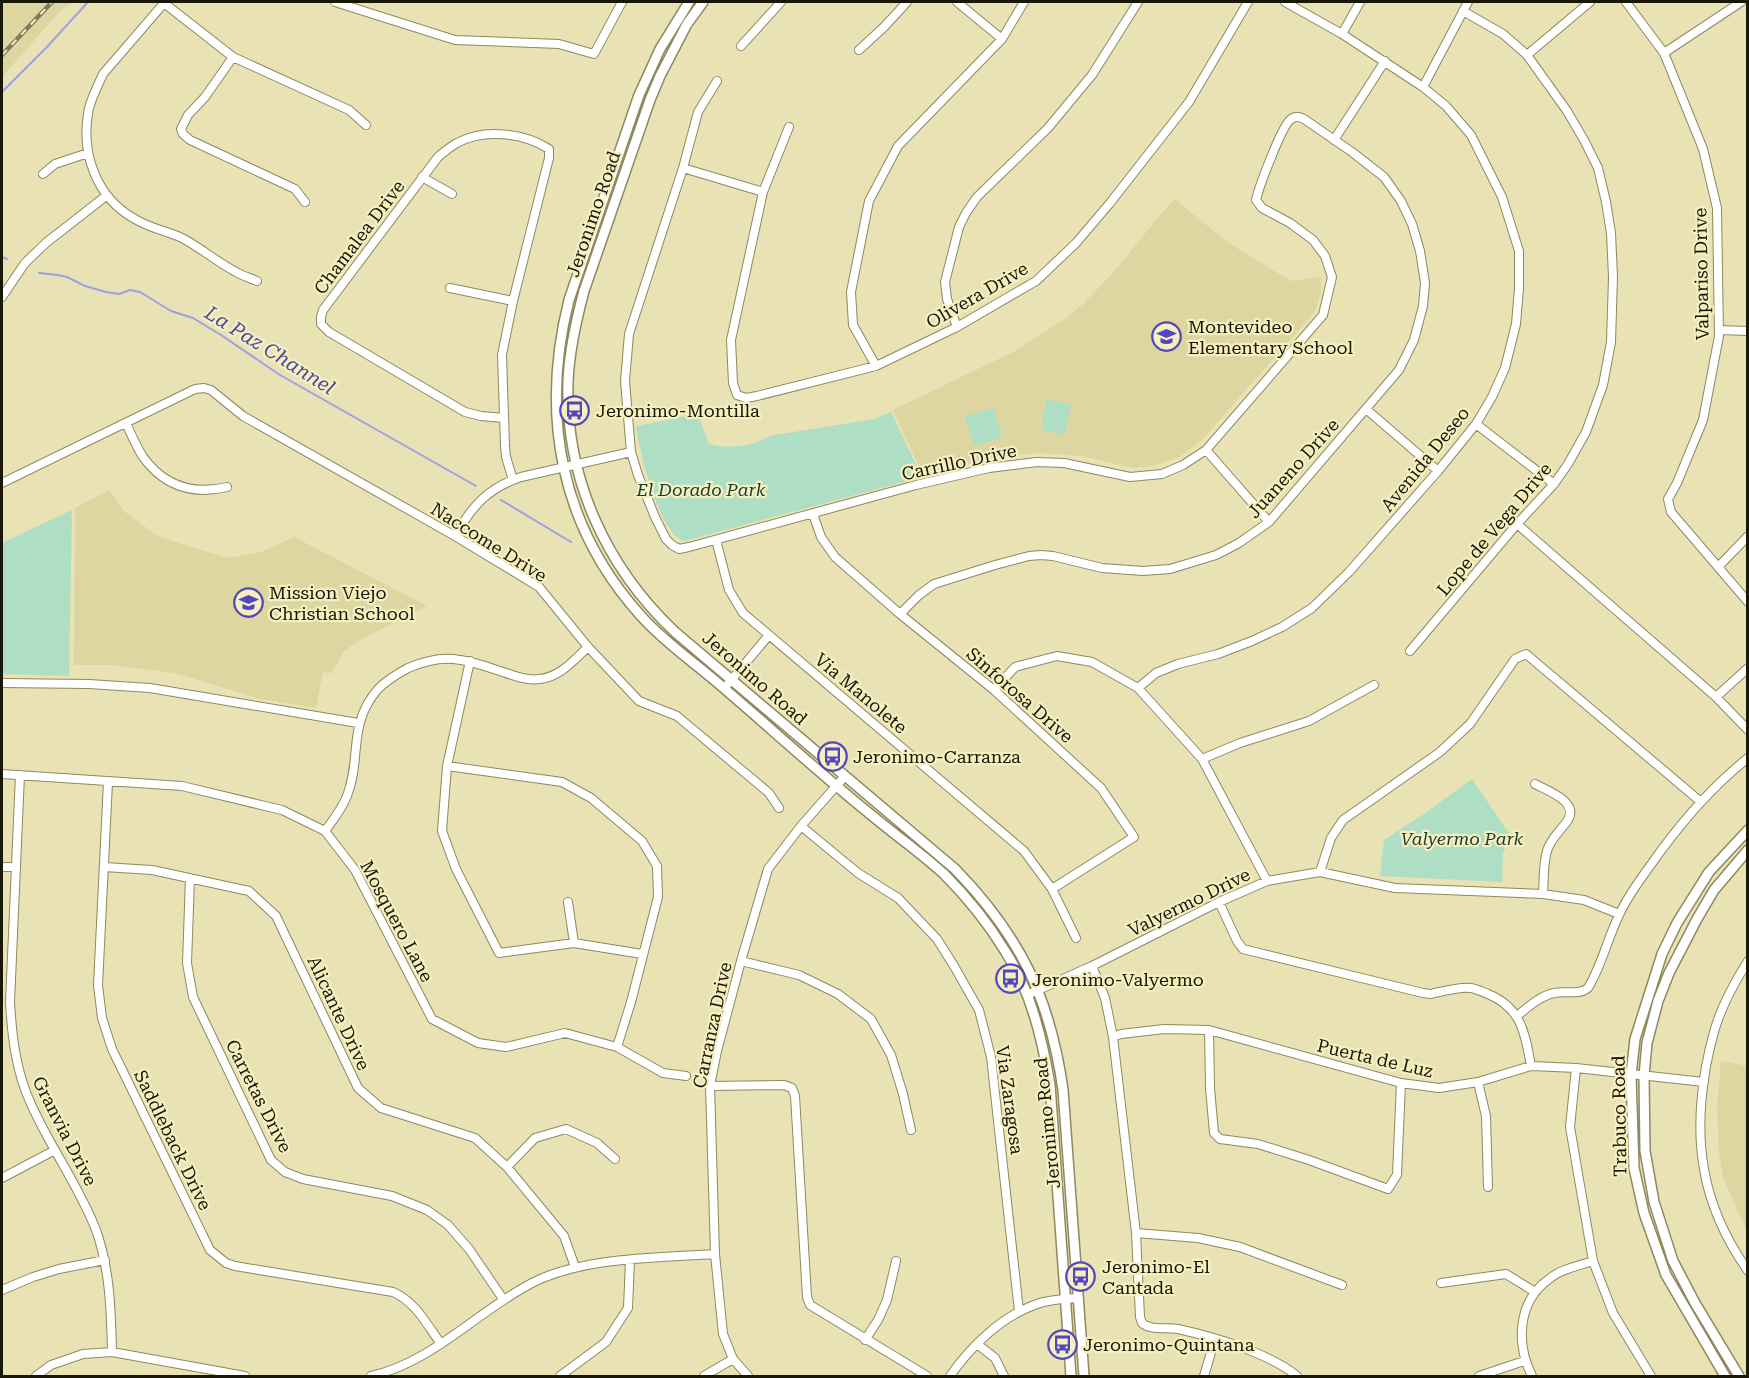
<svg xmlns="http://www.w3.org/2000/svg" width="1749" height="1378" viewBox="0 0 1749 1378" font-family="'Roboto Serif',serif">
<rect width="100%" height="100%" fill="#e8e2b4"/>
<!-- built -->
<path fill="#ddd6a0" d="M 2,2 L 72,2 L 60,11 L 2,77 Z
M 1175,199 L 1210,228 L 1235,247 L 1291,281 L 1321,277 L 1321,292 L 1316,309 L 1311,316 L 1201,441 L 1179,457 L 1153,466 L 1133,468 L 1082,456 L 1037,453 L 989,458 L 923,476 L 893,410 L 1015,351 L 1066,318 L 1083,304 L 1112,274 L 1161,214 Z
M 109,490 L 125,512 L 159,537 L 228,558 L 261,552 L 294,537 L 427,606 L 363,638 L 344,651 L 332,673 L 323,672 L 316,708 L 260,699 L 175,673 L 112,665 L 74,665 L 75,508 Z
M 1721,1061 L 1747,1066 L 1747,1231 L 1724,1180 L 1719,1153 L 1717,1107 Z"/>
<!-- green -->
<path fill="#aedfc5" d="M 1046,400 L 1071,404 L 1065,435 L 1045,431 L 1042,425 Z
M 994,408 L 1002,438 L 977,445 L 973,443 L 965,416 Z
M 891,412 L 922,477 L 684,541 C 659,534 639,450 636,426 L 698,414 L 709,444 C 726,449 754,447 769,436 L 874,419 Z
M 72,510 L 69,676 L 2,674 L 2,543 Z
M 1472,779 L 1510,835 L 1503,854 L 1502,882 L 1380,876 L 1384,840 L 1424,814 Z"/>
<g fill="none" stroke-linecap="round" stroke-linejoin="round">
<!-- stream -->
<path stroke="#9da1e3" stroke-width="2" d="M 2,92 L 46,48 L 88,2
M 2,257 L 7,259
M 39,273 L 58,275 L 67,277 L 85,286 L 106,292 L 119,294 L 130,290 L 140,292 L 171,311 L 193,318 L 221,335 L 280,375 L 476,486
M 501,500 L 571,542"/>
<defs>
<path id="minor" d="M 165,2 L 103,74 C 98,85 92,97 89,108 C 80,151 95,197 135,219 C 149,228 167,231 182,238 C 201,248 217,262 236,272 C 243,276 250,278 257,281
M 335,2 L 455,40 L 559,44 L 594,54 L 622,2
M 957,2 L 1002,39
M 1626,2 L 1664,53 L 1703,149 L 1717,208 L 1719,336 L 1703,420 L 1677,483 L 1668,499 L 1671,512 L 1748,602
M 164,3 L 233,57 L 349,110 L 366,125
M 1342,34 L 1360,2
M 741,46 L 781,2
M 859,50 L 884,27 L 907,2
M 1664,53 L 1741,2
M 1527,55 L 1590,2
M 233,57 L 205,97 L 188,115 L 181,129 L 183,134 L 190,140 L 295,189 L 305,202
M 717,81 L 698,112 L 683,168 L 629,334 L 625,381 L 631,452 L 638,475 L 655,517 L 666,539 L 672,545 L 679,549 L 689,547 L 916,485 L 989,468 L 1037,462 L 1064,463 L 1130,477 L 1162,474 L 1183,465 L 1206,450 L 1323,315 L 1332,277 L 1325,256 L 1313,240 L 1290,223 L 1262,208 L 1256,200 C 1259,187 1282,125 1291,119 C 1295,116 1299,116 1304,119 L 1352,152 L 1384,177 L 1401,201 L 1412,224 L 1420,251 L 1425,283 L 1423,306 L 1414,340 L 1399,370 L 1269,522 L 1239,543 L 1216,555 L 1170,569 L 1143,571 L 1102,568 L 1053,556 L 1041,555 L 1029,556 L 995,565 L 934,584 L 919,595 L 900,614
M 1423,87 L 1468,2
M 789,127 L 763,192 L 731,340 L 733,383 L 737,395 L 746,398 L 757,396 L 876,366 L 957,327 L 1036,281 L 1076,243 L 1110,203 L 1189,102 L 1248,2
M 1334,140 L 1385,61
M 683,168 L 763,192
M 43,174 L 55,164 L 88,153
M 422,177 L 452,194
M 450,288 L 513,301
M 2,297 L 25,263 L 47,242 L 106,196
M 957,327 L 947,299 L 945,282 L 959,227 L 966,213 L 977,197 L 1048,128 L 1092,75 L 1138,2
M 1719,330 L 1748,331
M 876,366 L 853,325 L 851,292 L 869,201 L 898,146 L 1002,39 L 1024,2
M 1366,409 L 1438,471
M 504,418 L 481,416 L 465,412 L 329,332 L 321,324 L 321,317 L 323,310 L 438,157 C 444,152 451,146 457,143 C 484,128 524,133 549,149 L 549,158 L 513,301 L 502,355 L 505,446 L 506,457 L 513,480
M 126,423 C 131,434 136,446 143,457 C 164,486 193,495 227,487
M 1476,424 L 1554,484
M 1206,450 L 1269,522
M 2,483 L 195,389 L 204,388 L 211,390 L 243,416 L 455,536 L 539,587 L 588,647 L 639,701 L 677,716 L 769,793 L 779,808
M 813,514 L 821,537 L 835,557 L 900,614 L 994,690 L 1101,788 L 1134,837 L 1052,889
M 1517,524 L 1716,697 L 1748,730
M 455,536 C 472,506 488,488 521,477 L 631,452
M 716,540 L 729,590 L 743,613 L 1024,851 L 1052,889 L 1076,938
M 1719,566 L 1748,536
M 1410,651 L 1517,524 L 1554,484 L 1568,464 L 1586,432 L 1603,385 L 1611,342 L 1613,277 L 1611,233 L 1606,202 L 1598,168 L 1584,140 L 1567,111 L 1527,55 L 1503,34 L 1463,11
M 470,661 L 447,766 L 442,831 L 456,869 L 499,953 L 574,943 L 642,954
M 2,683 L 89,684 L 150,688 L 358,723
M 728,684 L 769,635
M 1138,688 L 1156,673 L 1178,664 L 1218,654 L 1252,641 L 1282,627 L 1312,608 L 1349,572 L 1438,471 L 1476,424 L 1492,397 L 1505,368 L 1516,324 L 1519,288 L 1519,251 L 1502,197 L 1471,135 L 1446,106 L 1423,87 L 1342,34 L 1285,2
M 994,690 L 1015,667 L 1057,656 L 1092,662 L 1138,688 L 1202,759 L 1267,881
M 1716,697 L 1748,668
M 1202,759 L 1240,743 L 1309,721 L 1374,685
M 447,766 L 562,782 L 591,798 L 642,841 L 657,866 L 658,897 L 631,1002 L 617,1047
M 2,774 L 182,786 L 282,810 L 325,831 L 355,870 L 432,1019 L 478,1043 L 506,1047 L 565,1033 L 617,1047 L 663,1073 L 686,1076
M 20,775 L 10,1002 C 12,1037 16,1072 31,1104 C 50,1147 79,1186 96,1230 C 110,1269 111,1311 112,1352
M 108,782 L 98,985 L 102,1018 L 112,1049 L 210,1250 L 226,1263 L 235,1266 L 393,1292 C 416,1302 427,1325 441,1344
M 1535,784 C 1550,792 1583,803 1565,824 C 1558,833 1550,840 1547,851 C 1543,864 1544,880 1543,894
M 801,826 L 858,873 L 898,898 L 937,939 L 954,966 L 979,1010 L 991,1057 L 1019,1311
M 325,831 C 333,820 342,809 347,796 C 362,757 347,725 378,689 C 387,680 397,674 408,668 C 445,652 464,659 500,671 C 512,675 526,681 540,679 C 560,677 574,660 588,647
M 2,867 L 16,867
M 104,867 L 152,870 L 249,891 L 276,916 L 358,1088 L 381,1108 L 475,1138 L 507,1167 L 564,1236 L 575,1267
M 1320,872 L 1331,838 L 1343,820 L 1440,752 L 1470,724 L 1515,659 L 1526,654 L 1701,802
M 190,878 L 187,963 L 193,997 L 271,1160 L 285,1172 L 303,1179 L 392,1196 L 427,1210 L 448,1225 L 469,1249 L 503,1299
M 568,902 L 574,943
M 1219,902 L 1237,941 L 1243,949 L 1423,993 L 1430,994 C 1440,992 1461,986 1471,988 C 1477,989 1483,992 1488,994 C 1522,1008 1525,1034 1531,1066
M 741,961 L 799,975 L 838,994 L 871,1019 L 891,1055 L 903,1094 L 911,1130
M 1748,961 C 1734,983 1721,1007 1714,1032 C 1702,1075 1696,1125 1704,1169 C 1710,1205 1727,1241 1748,1271
M 1092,966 L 1105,998 L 1113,1037 L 1136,1233 L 1140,1317 L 1142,1323 C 1151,1331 1167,1327 1178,1329 C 1214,1337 1269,1353 1297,1376
M 1027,995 L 1092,966 L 1219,902 L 1267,881 L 1320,872 L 1395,888 L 1543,894 L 1584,900 L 1619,914
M 1517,1016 C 1528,1007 1540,996 1554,993 C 1566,990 1578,996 1588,988 C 1602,965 1608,937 1620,913 C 1628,896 1639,881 1650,866 C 1678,826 1709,789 1748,758
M 1209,1030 L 1210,1088 L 1214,1133 L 1220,1139 L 1258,1144 L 1309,1160 L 1388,1189 L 1397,1175 L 1401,1083
M 1113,1037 L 1121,1034 L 1164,1029 L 1209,1030 L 1401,1083 L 1439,1088 L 1478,1082 L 1531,1066 L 1576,1068 L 1704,1082
M 1576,1068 L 1570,1127 L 1593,1261 L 1613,1313 L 1651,1376
M 1478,1082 L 1486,1116 L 1488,1187
M 710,1086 L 784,1085 L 792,1088 L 795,1096 L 807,1297 L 810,1305 L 927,1376
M 507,1167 L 535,1138 L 566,1129 L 597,1143 L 615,1159
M 2,1178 L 55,1150
M 1136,1233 L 1198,1238 L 1240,1247 L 1342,1285
M 1441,1283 L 1506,1274 L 1535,1292
M 2,1290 L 33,1277 L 59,1269 L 105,1260
M 865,1340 L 878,1320 L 887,1300 L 896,1261
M 977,1344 L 995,1358 L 1004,1376
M 36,1376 L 51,1365 L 83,1354 L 112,1352 L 245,1376
M 371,1376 C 433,1362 476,1312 532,1283 C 581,1257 659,1258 715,1254
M 560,1376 L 606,1342 L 628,1308 L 630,1260
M 704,1376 L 733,1359
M 748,1376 L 733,1359 L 723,1334 L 715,1254 L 710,1086 L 717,1051 L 741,961 L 768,869 L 801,826 L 845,776
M 950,1376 C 971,1346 1002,1316 1037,1304 C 1050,1299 1065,1299 1078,1298
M 1204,1376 L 1215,1339
M 1479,1376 L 1524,1361
M 1532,1376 C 1516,1344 1517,1302 1549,1279 C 1561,1269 1578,1266 1593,1261"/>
<path id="major" d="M 689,2 L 660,49 L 639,95 L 569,300 C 540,415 560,526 641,616 C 666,644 698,665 726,690 C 776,733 824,777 875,818 C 898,837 922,854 944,874 C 967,897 988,923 1005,951 C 1031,991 1042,1038 1050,1085 L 1071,1376
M 703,2 L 687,24 L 660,76 L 650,100 L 584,291 C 576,321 569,351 568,382 C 565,478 606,567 675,632 L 955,869 C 1020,936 1050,997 1063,1090 L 1084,1376
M 1725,1376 L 1666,1275 L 1644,1213 L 1634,1168 L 1631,1075 L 1635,1039 L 1662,954 L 1677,923 L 1709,872 L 1748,830
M 1739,1376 L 1695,1303 L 1673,1261 L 1654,1202 L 1645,1151 L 1644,1076 L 1647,1043 L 1658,1001 L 1669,973 L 1697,919 L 1714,890 L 1748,850"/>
</defs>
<!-- minor casing -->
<use href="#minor" stroke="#8e895e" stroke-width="10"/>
<!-- major casing -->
<use href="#major" stroke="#8e895e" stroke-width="12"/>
<!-- minor -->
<use href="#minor" stroke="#fff" stroke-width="8"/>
<!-- major -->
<use href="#major" stroke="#fff" stroke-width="9"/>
<defs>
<path id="rail" d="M 2,55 L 52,2"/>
</defs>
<!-- rail casing -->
<use href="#rail" stroke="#7e7a5b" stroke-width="4.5"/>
<!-- rail -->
<use href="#rail" stroke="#f5efc1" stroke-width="2" stroke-dasharray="7" stroke-linecap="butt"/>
</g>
<!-- icons -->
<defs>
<symbol id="school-ring" viewBox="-11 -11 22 22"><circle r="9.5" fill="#f5efc1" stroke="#5247be" stroke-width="1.5"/><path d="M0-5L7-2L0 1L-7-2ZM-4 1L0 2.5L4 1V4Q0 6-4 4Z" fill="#5247be"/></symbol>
<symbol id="bus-ring" viewBox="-11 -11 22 22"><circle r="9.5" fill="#f5efc1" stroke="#5247be" stroke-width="1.5"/><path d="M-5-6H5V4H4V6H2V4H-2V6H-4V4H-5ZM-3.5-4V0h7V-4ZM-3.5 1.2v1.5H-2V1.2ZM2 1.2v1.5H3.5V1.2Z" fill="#5247be"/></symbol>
</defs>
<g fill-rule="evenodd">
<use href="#school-ring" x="1150" y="320" width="33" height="33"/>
<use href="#bus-ring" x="558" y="394" width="33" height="33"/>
<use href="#school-ring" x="232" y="586" width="33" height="33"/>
<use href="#bus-ring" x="816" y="740" width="33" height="33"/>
<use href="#bus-ring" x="994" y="962" width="33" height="33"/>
<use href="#bus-ring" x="1064" y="1260" width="33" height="33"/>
<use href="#bus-ring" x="1046" y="1328" width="33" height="33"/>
</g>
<g text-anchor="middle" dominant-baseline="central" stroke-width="4.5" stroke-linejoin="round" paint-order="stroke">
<!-- street labels -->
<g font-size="18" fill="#191706" stroke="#f5efc1">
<text transform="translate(593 214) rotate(-71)">Jeronimo Road</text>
<text transform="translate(359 237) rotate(-53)">Chamalea Drive</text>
<text transform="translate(1701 274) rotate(-91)">Valpariso Drive</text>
<text transform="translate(977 295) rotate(-30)">Olivera Drive</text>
<text transform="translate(1425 459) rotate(-51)">Avenida Deseo</text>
<text transform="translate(959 462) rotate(-12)">Carrillo Drive</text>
<text transform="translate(1293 468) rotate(-48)">Juaneno Drive</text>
<text transform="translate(1494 529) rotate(-50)">Lope de Vega Drive</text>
<text transform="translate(489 542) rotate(32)">Naccome Drive</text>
<text transform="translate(755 678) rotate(41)">Jeronimo Road</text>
<text transform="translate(861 693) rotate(40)">Via Manolete</text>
<text transform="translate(1020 695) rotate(41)">Sinforosa Drive</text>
<text transform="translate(1189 902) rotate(-26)">Valyermo Drive</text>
<text transform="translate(397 921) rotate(62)">Mosquero Lane</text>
<text transform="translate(339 1013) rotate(65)">Alicante Drive</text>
<text transform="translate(712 1025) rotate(-78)">Carranza Drive</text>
<text transform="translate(1375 1058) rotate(13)">Puerta de Luz</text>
<text transform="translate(259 1096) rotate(63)">Carretas Drive</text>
<text transform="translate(1010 1100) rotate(82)">Via Zaragosa</text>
<text transform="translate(1619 1116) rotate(-91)">Trabuco Road</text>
<text transform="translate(1047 1123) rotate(-96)">Jeronimo Road</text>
<text transform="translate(65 1131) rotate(63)">Granvia Drive</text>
<text transform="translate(173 1140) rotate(64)">Saddleback Drive</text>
</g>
<!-- poi labels -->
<g font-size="18" fill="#191706" stroke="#f5efc1" text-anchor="start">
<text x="1188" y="326">Montevideo<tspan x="1188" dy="21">Elementary School</tspan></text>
<text x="596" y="410">Jeronimo-Montilla</text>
<text x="269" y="592">Mission Viejo<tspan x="269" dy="21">Christian School</tspan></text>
<text x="853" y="756">Jeronimo-Carranza</text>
<text x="1032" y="979">Jeronimo-Valyermo</text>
<text x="1102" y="1266">Jeronimo-El<tspan x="1102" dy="21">Cantada</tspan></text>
<text x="1083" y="1344">Jeronimo-Quintana</text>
</g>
<!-- park labels -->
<g font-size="18" font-style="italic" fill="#193c2b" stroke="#f5efc1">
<text x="701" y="489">El Dorado Park</text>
<text x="1462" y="838">Valyermo Park</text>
</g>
<!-- water labels -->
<g font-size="20" font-style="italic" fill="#4b4998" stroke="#f5efc1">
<text transform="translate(270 350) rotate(32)">La Paz Channel</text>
</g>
</g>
<!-- border -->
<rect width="1749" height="1378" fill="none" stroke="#191706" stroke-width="6"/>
</svg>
